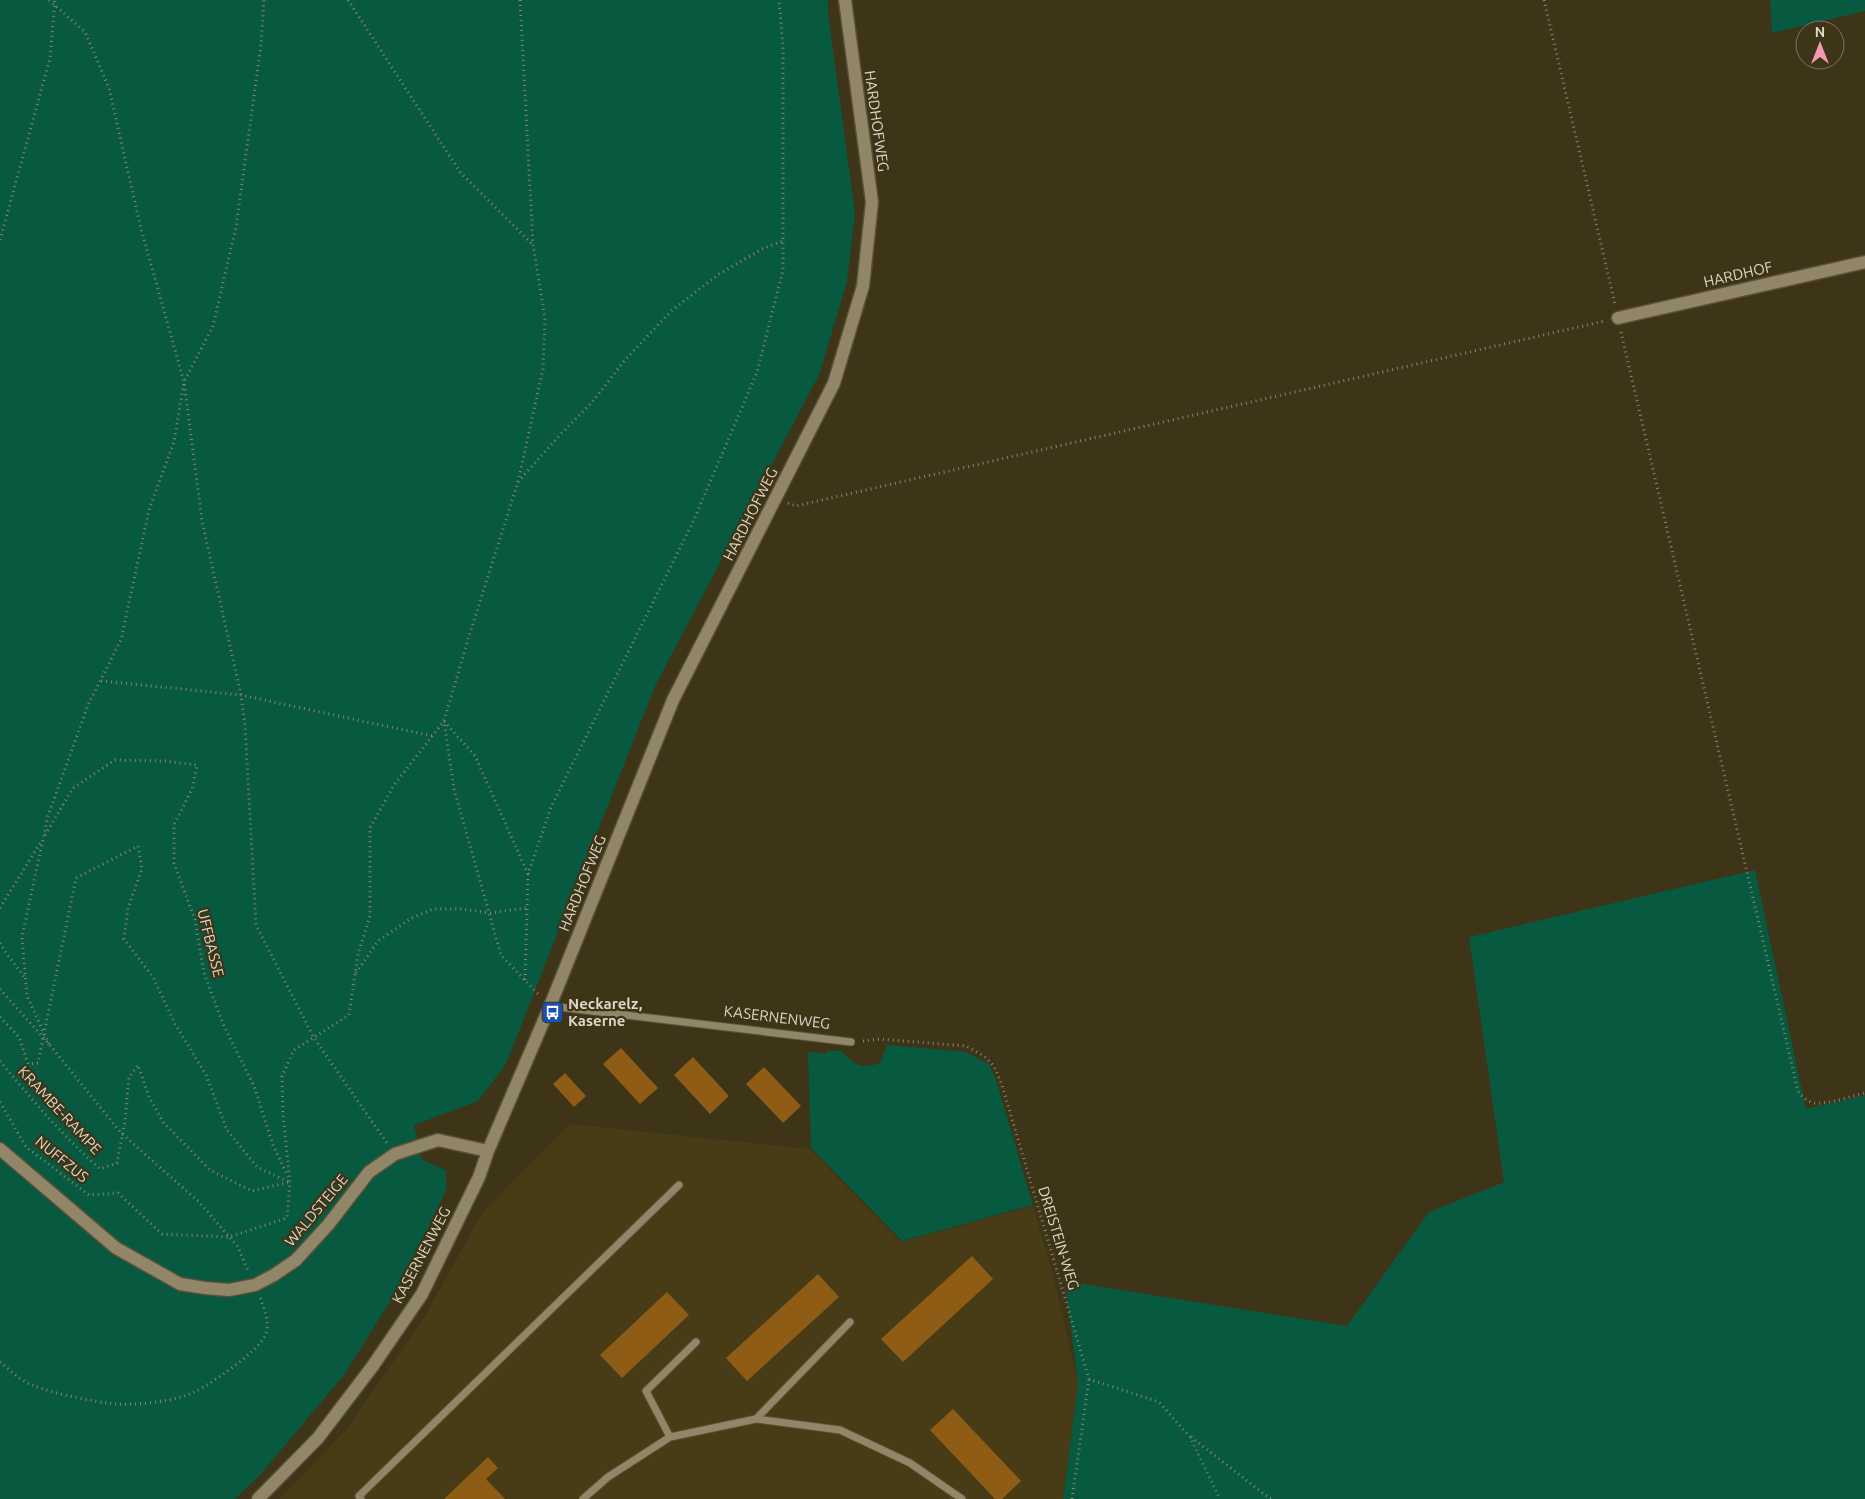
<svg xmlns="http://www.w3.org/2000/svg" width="1865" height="1499" viewBox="0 0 1865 1499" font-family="Ubuntu,sans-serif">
<rect width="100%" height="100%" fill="#3e3418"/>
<!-- built -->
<path fill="#483c17" d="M 570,1124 L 810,1149 L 901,1242 L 1033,1206 L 1054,1279 L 1078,1384 L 1063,1499 L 279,1499 L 346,1430 L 425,1316 L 482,1213 Z"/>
<!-- green -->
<path fill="#07593f" d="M 0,0 L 828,0 L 828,12 L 855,213 L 847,282 L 819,375 L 655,686 L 506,1064 L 478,1101 L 414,1125 L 422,1160 L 446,1170 L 446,1190 L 407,1274 L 344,1375 L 260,1475 L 235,1499 L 0,1499 Z
M 1770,0 L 1865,0 L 1865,11 L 1772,33 Z
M 1755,870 L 1806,1109 L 1865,1095 L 1865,1499 L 1063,1499 L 1078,1384 L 1065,1281 L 1347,1326 L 1429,1212 L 1504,1182 L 1469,937 Z
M 887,1045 L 966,1052 L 989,1064 L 996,1080 L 1033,1205 L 902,1241 L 811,1148 L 808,1052 L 826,1054 L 827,1051 L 841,1051 C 855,1064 860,1070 880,1063 Z"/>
<!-- building -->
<path fill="#8e5c15" d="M 621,1048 L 658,1088 L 640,1104 L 603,1064 Z
M 693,1057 L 729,1096 L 710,1114 L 674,1075 Z
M 764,1067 L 801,1106 L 783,1123 L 746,1084 Z
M 565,1073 L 586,1096 L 574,1107 L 553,1084 Z
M 972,1256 L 993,1279 L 903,1362 L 881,1339 Z
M 818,1274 L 839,1297 L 747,1381 L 726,1358 Z
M 667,1292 L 689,1315 L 622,1378 L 600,1355 Z
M 953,1409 L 1021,1481 L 1002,1499 L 995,1499 L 930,1430 Z
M 488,1457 L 498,1468 L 486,1479 L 505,1499 L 444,1499 Z"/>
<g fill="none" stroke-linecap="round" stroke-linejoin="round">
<defs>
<path id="lane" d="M 550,1006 L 851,1042
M 756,1419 L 850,1322
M 670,1437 L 646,1391 L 696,1342
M 361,1499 L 359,1496 L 679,1185
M 583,1499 L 608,1477 L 670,1437 L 756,1419 L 840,1430 L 910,1463 L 962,1499"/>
<path id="street" d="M 1618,318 L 1865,262"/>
<path id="secondary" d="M 0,1149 L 116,1248 L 180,1284 L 205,1288 L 229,1290 L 255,1285 L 274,1275 L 296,1260 L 328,1225 L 369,1172 L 395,1154 L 438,1140 L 488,1151
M 258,1499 L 318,1438 L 372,1367 L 422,1294 L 479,1177 L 488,1151 L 550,1006 L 673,700 L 834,383 L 863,286 L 872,202 L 845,0"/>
</defs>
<!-- lane casing -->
<use href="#lane" stroke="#595038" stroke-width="9"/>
<!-- street casing -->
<use href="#street" stroke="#595038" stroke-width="15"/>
<!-- secondary casing -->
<use href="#secondary" stroke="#595038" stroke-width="15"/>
<!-- path -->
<path stroke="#8c846e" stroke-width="3" stroke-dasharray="1 4" stroke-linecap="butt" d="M 49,0 L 85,32 L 109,88 L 140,225 L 184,382 L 202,521 L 241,695 L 245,725 L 256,925 L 314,1038 L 387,1143
M 348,0 L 460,172 L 532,244
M 520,0 L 533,244 L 545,319 L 543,369 L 518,482 L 469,636 L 444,721 L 454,789 L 501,955 L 539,995
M 1544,0 L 1615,304
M 0,240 L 50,58 L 55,0
M 1621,332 L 1798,1091 C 1801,1096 1808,1102 1814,1103 C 1827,1105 1851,1096 1865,1093
M 518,482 L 559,436 L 594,400 L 624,361 L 671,311 L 719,274 L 764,248 L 783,241
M 788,503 L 796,506 L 1605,321
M 101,681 L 241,695 L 432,736
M 45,835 L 73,788 L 115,760 L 164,761 L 197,765 L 192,789 L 174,825 L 174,863 L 195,920 L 204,973 L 223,1024 L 254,1086 L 273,1145 L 289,1179
M 0,908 L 42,840
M 0,943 L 7,954 L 25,978
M 356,973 L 378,941 L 410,919 L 433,909 L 462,909 L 490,913 L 526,908
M 525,980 L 528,874 L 551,807 L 693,522 L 757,372 L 783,270 L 783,48 L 779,0
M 0,989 L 49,1044 L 121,1133 L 199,1202 L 238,1247 L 248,1271
M 0,1017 L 19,1037 L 28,1064 L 38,1063 L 76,878 L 138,846 L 142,869 L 128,908 L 124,939 L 153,977 L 175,1024 L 206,1075 L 227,1130 L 257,1167 L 289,1182
M 863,1041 L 879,1039 L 966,1046 L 984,1056 L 994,1066 L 1002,1085 L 1089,1379 L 1159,1402 L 1190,1437 L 1220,1499
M 49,1044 L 27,996 L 22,937 L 48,816 L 88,705 L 121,640 L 149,510 L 174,442 L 184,382 L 213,326 L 236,227 L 261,45 L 264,0
M 0,1061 C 31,1099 63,1136 100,1169 L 117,1163 L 125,1121 L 129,1077 L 138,1065 L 149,1097 L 163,1122 L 210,1170 L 252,1191 L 289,1182
M 0,1102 L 26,1147 L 89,1195 L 118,1193 L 162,1234 L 229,1237 L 287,1218 L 290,1182 L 283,1115 L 282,1076 L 294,1050 L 349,1015 L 358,954 L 370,916 L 370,828 L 394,785 L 444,721 L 475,756 L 528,874
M 0,1362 C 8,1368 15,1376 24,1381 C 39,1391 98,1403 116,1404 C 138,1405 164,1402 185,1396 C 202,1391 260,1351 266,1334 C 270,1322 264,1309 260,1297
M 1191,1437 L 1269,1498 L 1274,1499
M 1072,1499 L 1089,1379"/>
<!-- lane -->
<use href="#lane" stroke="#918667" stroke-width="7"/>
<!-- street -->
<use href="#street" stroke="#918667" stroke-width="12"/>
<!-- secondary -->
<use href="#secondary" stroke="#918667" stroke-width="12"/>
</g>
<!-- icons -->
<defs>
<symbol id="bus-square" viewBox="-11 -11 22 22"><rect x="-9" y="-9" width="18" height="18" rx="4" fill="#1a4fb4" stroke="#3e3418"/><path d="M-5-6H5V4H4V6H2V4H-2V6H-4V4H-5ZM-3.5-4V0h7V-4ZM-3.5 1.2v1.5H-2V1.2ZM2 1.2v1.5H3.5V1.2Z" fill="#fff"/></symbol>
</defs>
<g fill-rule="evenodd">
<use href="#bus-square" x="540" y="1000" width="25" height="25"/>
</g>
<g text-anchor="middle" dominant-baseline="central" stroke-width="4.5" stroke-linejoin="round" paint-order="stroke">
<!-- street labels -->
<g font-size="15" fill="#ddd7c7" stroke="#3e3418">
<text transform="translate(877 121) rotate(82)">HARDHOFWEG</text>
<text transform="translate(1738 274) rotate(-13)">HARDHOF</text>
<text transform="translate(750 514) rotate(-63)">HARDHOFWEG</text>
<text transform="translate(582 883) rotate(-68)">HARDHOFWEG</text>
<text transform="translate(211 943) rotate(76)">UFFBASSE</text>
<text transform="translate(777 1017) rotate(7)">KASERNENWEG</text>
<text transform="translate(60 1110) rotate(47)">KRAMBE-RAMPE</text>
<text transform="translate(62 1159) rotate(39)">NUFFZUS</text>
<text transform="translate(316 1210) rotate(-50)">WALDSTEIGE</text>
<text transform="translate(1059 1238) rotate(73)">DREISTEIN-WEG</text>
<text transform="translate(421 1255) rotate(-62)">KASERNENWEG</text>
</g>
<!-- poi labels -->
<g font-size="15" font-weight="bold" fill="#ddd7c7" stroke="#3e3418" text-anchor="start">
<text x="568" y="1003">Neckarelz,<tspan x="568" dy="17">Kaserne</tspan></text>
</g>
</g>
<!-- north arrow -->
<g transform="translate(1820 45)"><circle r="24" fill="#3e3418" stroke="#7e755e"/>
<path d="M0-4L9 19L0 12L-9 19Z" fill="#f19ab0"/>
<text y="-8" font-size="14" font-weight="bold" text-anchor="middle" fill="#ddd7c7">N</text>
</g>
</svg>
